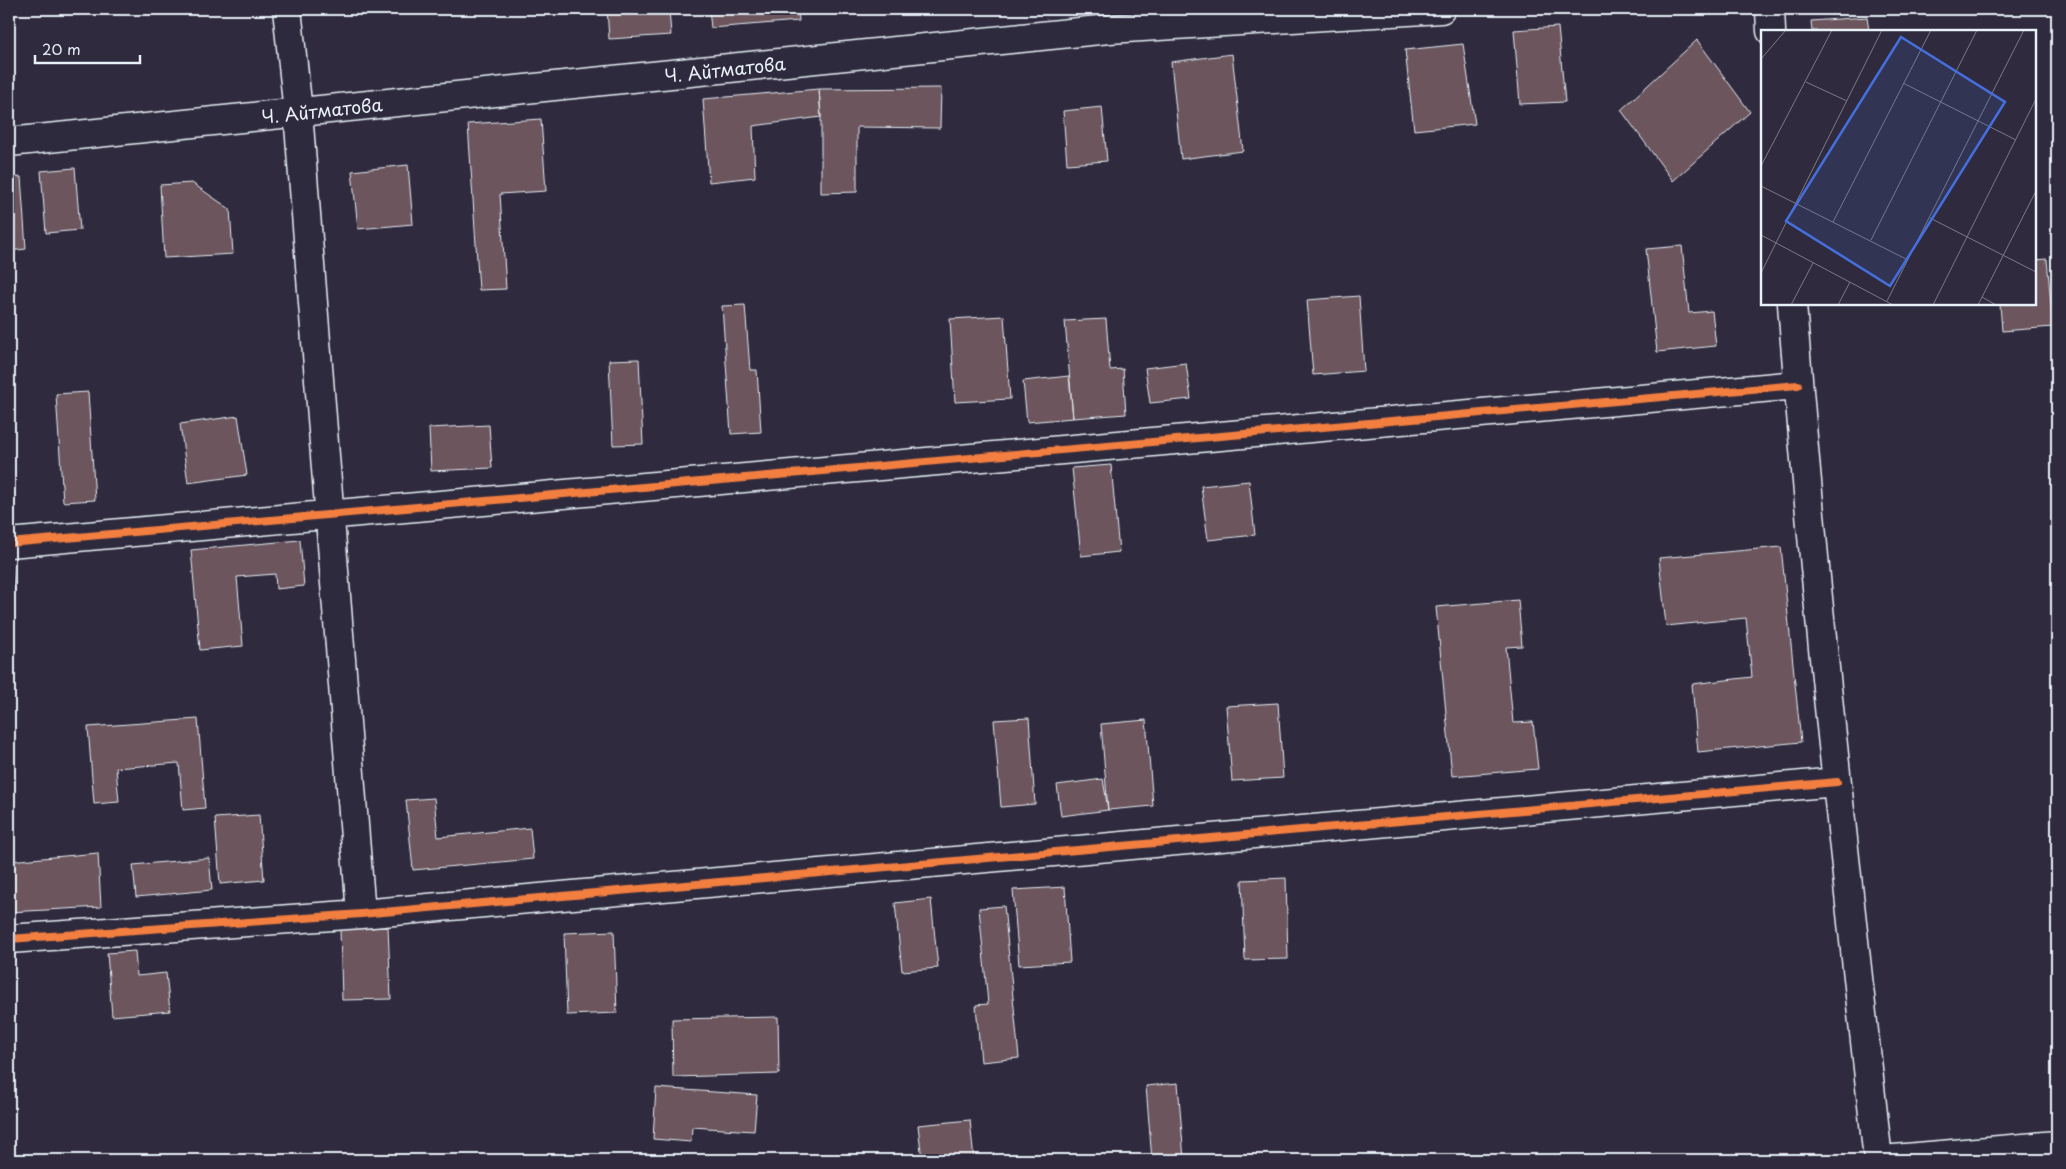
<svg xmlns="http://www.w3.org/2000/svg" width="2066" height="1169" viewBox="0 0 2066 1169" font-family="'Playpen Sans',sans-serif">
<rect width="100%" height="100%" fill="#2f2a3d"/>
<filter id="ink" filterUnits="userSpaceOnUse"><feTurbulence type="fractalNoise" baseFrequency=".02" numOctaves="2"/><feDisplacementMap in="SourceGraphic" scale="10" xChannelSelector="R" yChannelSelector="G"/><feConvolveMatrix kernelMatrix="1 2 1 2 8 2 1 2 1" color-interpolation-filters="sRGB"/></filter>
<g filter="url(#ink)">
<!-- building -->
<path fill="#6c555c" stroke="#e8f1f8" d="M 607,9 L 669,9 L 671,35 L 609,39 Z
M 709,9 L 798,9 L 799,21 L 711,28 Z
M 1867,17 L 1869,31 L 1812,31 L 1811,21 Z
M 1558,27 L 1565,102 L 1520,104 L 1514,30 Z
M 1697,40 L 1750,112 L 1673,181 L 1621,110 Z
M 1463,44 L 1475,124 L 1414,130 L 1405,50 Z
M 1232,54 L 1243,151 L 1181,159 L 1171,62 Z
M 941,88 L 940,128 L 857,127 L 857,192 L 821,193 L 821,117 L 819,89 Z
M 819,89 L 821,117 L 753,126 L 755,177 L 709,182 L 703,99 Z
M 1102,107 L 1107,161 L 1067,164 L 1063,111 Z
M 541,119 L 546,191 L 500,194 L 506,289 L 479,290 L 468,124 Z
M 408,165 L 413,224 L 358,229 L 352,171 Z
M 75,168 L 80,230 L 46,233 L 41,171 Z
M 21,177 L 26,249 L 9,251 L 9,178 Z
M 192,183 L 230,209 L 233,254 L 164,258 L 160,185 Z
M 1682,246 L 1689,313 L 1712,311 L 1716,346 L 1657,352 L 1646,249 Z
M 2047,259 L 2053,327 L 2002,331 L 2000,304 L 2035,304 L 2035,260 Z
M 1359,296 L 1364,371 L 1313,375 L 1307,300 Z
M 745,305 L 750,370 L 757,370 L 761,432 L 731,434 L 722,306 Z
M 1004,316 L 1010,399 L 955,402 L 950,319 Z
M 1106,319 L 1110,370 L 1123,369 L 1126,414 L 1073,418 L 1065,321 Z
M 639,359 L 643,444 L 613,445 L 609,360 Z
M 1186,363 L 1191,399 L 1150,403 L 1145,368 Z
M 1069,376 L 1073,418 L 1027,422 L 1023,381 Z
M 88,392 L 95,500 L 63,502 L 56,394 Z
M 238,416 L 247,475 L 188,483 L 180,424 Z
M 489,425 L 492,468 L 431,471 L 429,428 Z
M 1111,465 L 1119,552 L 1081,556 L 1072,468 Z
M 1249,481 L 1255,535 L 1208,540 L 1201,486 Z
M 300,540 L 304,586 L 276,589 L 275,574 L 237,577 L 243,646 L 200,650 L 191,550 Z
M 1781,547 L 1801,742 L 1698,752 L 1692,684 L 1752,677 L 1746,618 L 1666,626 L 1659,558 Z
M 12,566 L 14,591 L 9,592 L 9,567 Z
M 1518,600 L 1522,646 L 1506,647 L 1513,723 L 1533,722 L 1538,769 L 1452,776 L 1436,607 Z
M 1278,703 L 1283,778 L 1232,781 L 1226,706 Z
M 1029,718 L 1035,804 L 1001,807 L 994,720 Z
M 198,719 L 205,808 L 183,810 L 179,763 L 116,768 L 119,802 L 94,804 L 88,727 Z
M 1146,720 L 1153,806 L 1108,810 L 1101,724 Z
M 1103,779 L 1108,810 L 1061,816 L 1057,785 Z
M 434,798 L 438,837 L 530,828 L 533,859 L 413,870 L 406,800 Z
M 259,815 L 264,880 L 220,884 L 215,818 Z
M 98,853 L 101,907 L 9,912 L 9,861 Z
M 209,858 L 212,890 L 136,897 L 133,865 Z
M 1286,878 L 1288,959 L 1245,960 L 1242,880 Z
M 1065,887 L 1070,962 L 1019,965 L 1013,890 Z
M 931,899 L 938,968 L 902,971 L 895,903 Z
M 1004,906 L 1019,1058 L 981,1062 L 976,1005 L 988,1004 L 979,908 Z
M 388,927 L 391,999 L 342,1000 L 340,929 Z
M 614,931 L 617,1013 L 567,1015 L 564,933 Z
M 135,951 L 137,976 L 166,973 L 170,1011 L 112,1016 L 107,953 Z
M 778,1017 L 779,1074 L 673,1077 L 672,1019 Z
M 1178,1083 L 1184,1160 L 1152,1160 L 1146,1086 Z
M 656,1088 L 757,1095 L 754,1131 L 692,1127 L 691,1142 L 653,1139 Z
M 970,1120 L 974,1160 L 922,1160 L 918,1125 Z"/>
<g fill="none" stroke-linecap="round" stroke-linejoin="round">
<defs>
<path id="minor" d="M 287,9 L 298,112 L 361,914
M 1770,9 L 1771,31
M 9,142 L 1109,29 L 1441,9
M 1792,304 C 1814,590 1847,875 1878,1160
M 9,543 L 1798,385
M 9,939 L 361,914 L 1837,782
M 1882,1160 L 2057,1145"/>
</defs>
<!-- minor casing -->
<use href="#minor" stroke="#e8f1f8" stroke-width="31"/>
<!-- minor -->
<use href="#minor" stroke="#2f2a3d" stroke-width="28"/>
<defs>
<path id="cycleway" d="M 9,543 L 1798,385
M 9,939 L 361,914 L 1837,782"/>
</defs>
<!-- cycleway casing -->
<use href="#cycleway" stroke="#2f2a3d" stroke-width="11"/>
<!-- cycleway -->
<use href="#cycleway" stroke="#f27e40" stroke-width="8"/>
</g>
</g>
<g text-anchor="middle" dominant-baseline="central" stroke-width="5" stroke-linejoin="round" paint-order="stroke">
<!-- street labels -->
<g font-size="18" fill="#e8f1f8" stroke="#2f2a3d">
<text transform="translate(725 69) rotate(-6)">Ч. Айтматова</text>
<text transform="translate(322 110) rotate(-6)">Ч. Айтматова</text>
</g>
</g>
<!-- overview -->
<g transform="translate(1761 30)">
<rect width="275" height="275" fill="#2f2a3d"/>
<path fill="none" stroke="#797a88" stroke-width="1" d="M 0,29 L 25,0M 45,52 L 86,71M 142,53 L 255,110M 0,136 L 71,0M 0,156 L 147,230M 169,188 L 275,242M 72,192 L 170,0M 0,205 L 132,275M 110,210 L 216,0M 0,243 L 121,0M 221,267 L 235,275M 126,271 L 263,0M 30,275 L 52,233M 77,275 L 89,252M 172,275 L 275,69M 217,275 L 275,161"/>
<path fill="#466fde" fill-opacity="0.15" stroke="#466fde" stroke-width="2.5" d="M 140,7 L 244,72 L 129,256 L 25,191 Z"/>
<rect width="275" height="275" fill="none" stroke="#e8f1f8" stroke-width="2.5"/>
</g>
<!-- margin -->
<rect width="2066" height="1169" fill="none" stroke="#2f2a3d" stroke-width="30"/>
<rect x="15" y="15" width="2036" height="1139" fill="none" stroke="#e8f1f8" stroke-width="2" filter="url(#ink)"/>
<!-- scale -->
<path d="M35 55v8h105v-8" fill="none" stroke="#e8f1f8" stroke-width="2.5"/>
<text x="42" y="55" font-size="15" fill="#e8f1f8" stroke="#2f2a3d" stroke-width="4" paint-order="stroke">20 m</text>
</svg>
